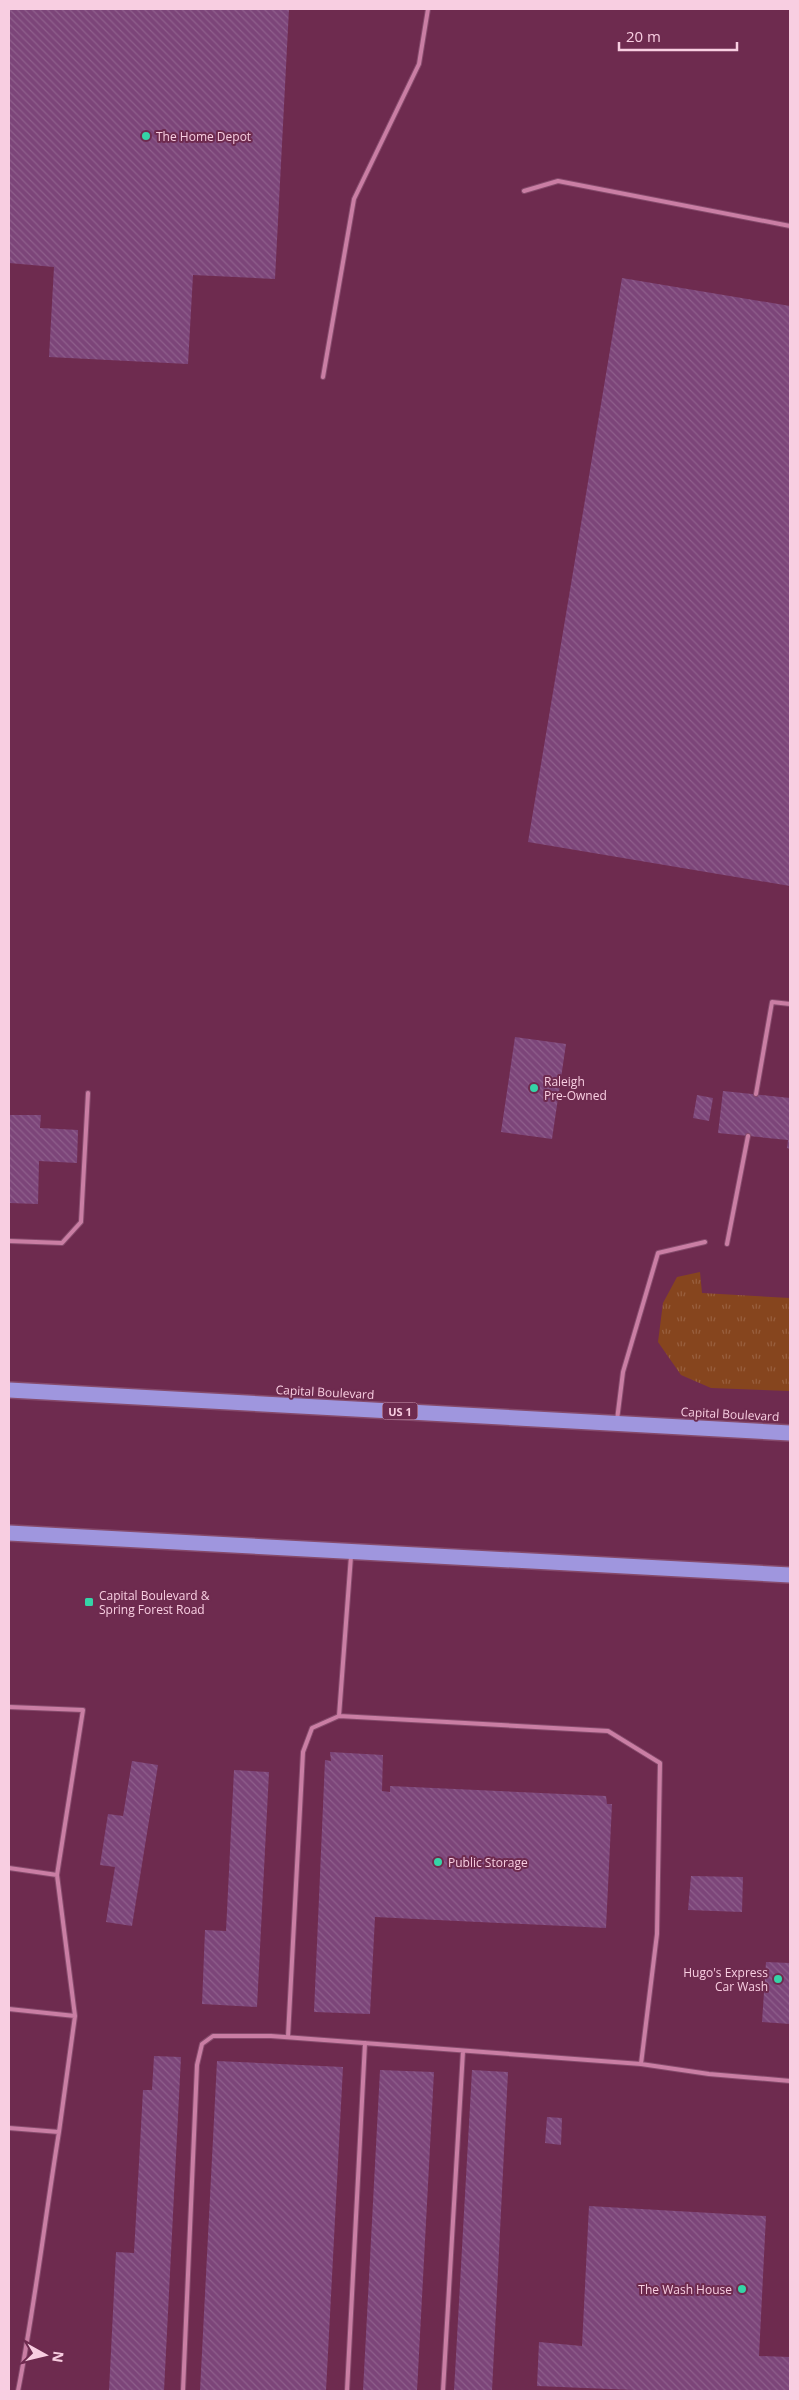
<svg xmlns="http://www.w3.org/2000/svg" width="799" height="2400" viewBox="0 0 799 2400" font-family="'Open Sans',sans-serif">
<defs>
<pattern id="grass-tufts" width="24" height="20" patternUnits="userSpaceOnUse" patternTransform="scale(1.25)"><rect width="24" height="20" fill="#86451e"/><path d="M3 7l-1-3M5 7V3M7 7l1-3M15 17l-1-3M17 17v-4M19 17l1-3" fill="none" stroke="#985f3e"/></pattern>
<pattern id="building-back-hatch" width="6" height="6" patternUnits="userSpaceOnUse" patternTransform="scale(1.25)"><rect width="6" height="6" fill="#7c4579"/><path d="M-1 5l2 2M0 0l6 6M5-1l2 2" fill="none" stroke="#8f5f8c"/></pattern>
</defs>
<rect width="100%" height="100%" fill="#6e2b4f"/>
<!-- grass -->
<path fill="url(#grass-tufts)" d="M 700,1272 L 702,1293 L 790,1298 L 790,1391 L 711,1388 L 681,1375 L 658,1342 L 663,1303 L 677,1277 Z"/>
<!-- building -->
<path fill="url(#building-back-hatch)" d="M 9,9 L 289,9 L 275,279 L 193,275 L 188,364 L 49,357 L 54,267 L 9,263 Z
M 622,278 L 790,306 L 790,886 L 528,842 Z
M 515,1037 L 566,1044 L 552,1139 L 501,1132 Z
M 723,1091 L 790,1098 L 790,1149 L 787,1148 L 788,1140 L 718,1133 Z
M 697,1095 L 713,1098 L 709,1121 L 693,1118 Z
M 9,1115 L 41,1115 L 40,1128 L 78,1130 L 77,1163 L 39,1161 L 38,1204 L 9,1203 Z
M 330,1752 L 383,1755 L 382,1791 L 390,1792 L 390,1786 L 606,1796 L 607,1804 L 612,1804 L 606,1928 L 375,1917 L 370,2014 L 314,2012 L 325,1760 L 331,1761 Z
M 132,1761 L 158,1765 L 132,1926 L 106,1922 L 115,1867 L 100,1865 L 108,1814 L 123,1816 Z
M 234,1770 L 269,1772 L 257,2007 L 202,2004 L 205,1930 L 226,1931 Z
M 691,1876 L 743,1877 L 742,1912 L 688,1910 Z
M 766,1962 L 790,1963 L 790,2024 L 762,2022 Z
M 154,2056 L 181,2057 L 164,2391 L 109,2391 L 116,2252 L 134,2253 L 143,2090 L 152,2090 Z
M 217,2061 L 343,2067 L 326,2391 L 200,2391 Z
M 380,2070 L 434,2072 L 417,2391 L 363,2391 Z
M 472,2070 L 508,2072 L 492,2391 L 454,2391 Z
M 547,2117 L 562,2118 L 561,2145 L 545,2143 Z
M 589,2206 L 766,2216 L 759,2356 L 790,2357 L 790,2391 L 658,2391 L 537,2386 L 539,2342 L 582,2346 Z"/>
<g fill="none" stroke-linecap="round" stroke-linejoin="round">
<defs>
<path id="lane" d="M 524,191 L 558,181 L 790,226
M 323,377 L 354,199 L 419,64 L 428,9
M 756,1094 L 772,1002 L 790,1004
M 9,1241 L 62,1243 L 81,1222 L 88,1093
M 727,1244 L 748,1136
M 617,1420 L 623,1372 L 658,1253 L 705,1242
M 9,1707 L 83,1710 L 57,1875 L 75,2016 L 59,2132 L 9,2128
M 339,1716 L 351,1556
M 9,1868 L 57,1875
M 9,2009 L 75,2016
M 288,2037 L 303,1752 L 312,1728 L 339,1716 L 608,1731 L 660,1763 L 657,1934 L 641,2064
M 18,2391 C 35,2305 45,2218 59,2132
M 183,2391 L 197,2065 L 202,2044 L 213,2036 L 271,2036 L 641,2064 L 709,2074 L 790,2081
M 347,2391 L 365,2043
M 443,2391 L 463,2051"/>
<path id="highway" d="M 9,1390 L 790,1433
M 9,1533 L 790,1575"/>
</defs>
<!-- lane casing -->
<use href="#lane" stroke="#864b6c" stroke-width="6"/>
<!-- highway casing -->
<use href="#highway" stroke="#864b6c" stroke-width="18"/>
<!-- lane -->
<use href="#lane" stroke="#ca7ea4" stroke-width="4"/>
<!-- highway -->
<use href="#highway" stroke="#9f96de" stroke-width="15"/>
</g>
<!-- markers -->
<g fill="#35d4a7" stroke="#6e2b4f" stroke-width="2">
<circle cx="146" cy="136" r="5"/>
<circle cx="534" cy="1088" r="5"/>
<rect x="84" y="1597" width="10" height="10" rx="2.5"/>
<circle cx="438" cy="1862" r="5"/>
<circle cx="778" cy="1979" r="5"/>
<circle cx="742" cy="2289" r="5"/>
</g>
<g text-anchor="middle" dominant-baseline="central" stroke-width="4" stroke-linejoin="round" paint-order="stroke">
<!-- shield labels -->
<rect fill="#6e2b4f" stroke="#cf9db5" stroke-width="1" x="382.5" y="1402.5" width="35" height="17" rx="4"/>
<g font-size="11" font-weight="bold" fill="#f8cee1">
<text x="400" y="1411">US 1</text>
</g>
<!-- poi labels -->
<g font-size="12" fill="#f8cee1" stroke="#6e2b4f" text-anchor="start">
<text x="156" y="136">The Home Depot</text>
<text x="544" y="1081">Raleigh<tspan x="544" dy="14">Pre-Owned</tspan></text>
<text x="99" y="1595">Capital Boulevard &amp;<tspan x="99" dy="14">Spring Forest Road</tspan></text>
<text x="448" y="1862">Public Storage</text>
<text x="768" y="1972" text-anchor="end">Hugo's Express<tspan x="768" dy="14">Car Wash</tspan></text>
<text x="732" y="2289" text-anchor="end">The Wash House</text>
</g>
<!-- street labels -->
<g font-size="12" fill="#f8cee1" stroke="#6e2b4f">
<text transform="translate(325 1392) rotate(3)">Capital Boulevard</text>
<text transform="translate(730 1414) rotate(3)">Capital Boulevard</text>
</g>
</g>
<!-- border -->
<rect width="799" height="2400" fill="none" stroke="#f8cee1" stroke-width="20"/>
<!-- north arrow -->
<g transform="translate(45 2355) rotate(98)" stroke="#6e2b4f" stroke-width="4" paint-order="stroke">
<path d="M0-4L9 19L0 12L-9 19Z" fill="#f8cee1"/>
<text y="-8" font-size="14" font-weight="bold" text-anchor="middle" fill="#f8cee1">N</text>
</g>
<!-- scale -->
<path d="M619 42v8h118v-8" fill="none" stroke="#f8cee1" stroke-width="2.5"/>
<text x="626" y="42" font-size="15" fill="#f8cee1" stroke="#6e2b4f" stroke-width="4" paint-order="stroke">20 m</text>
</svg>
